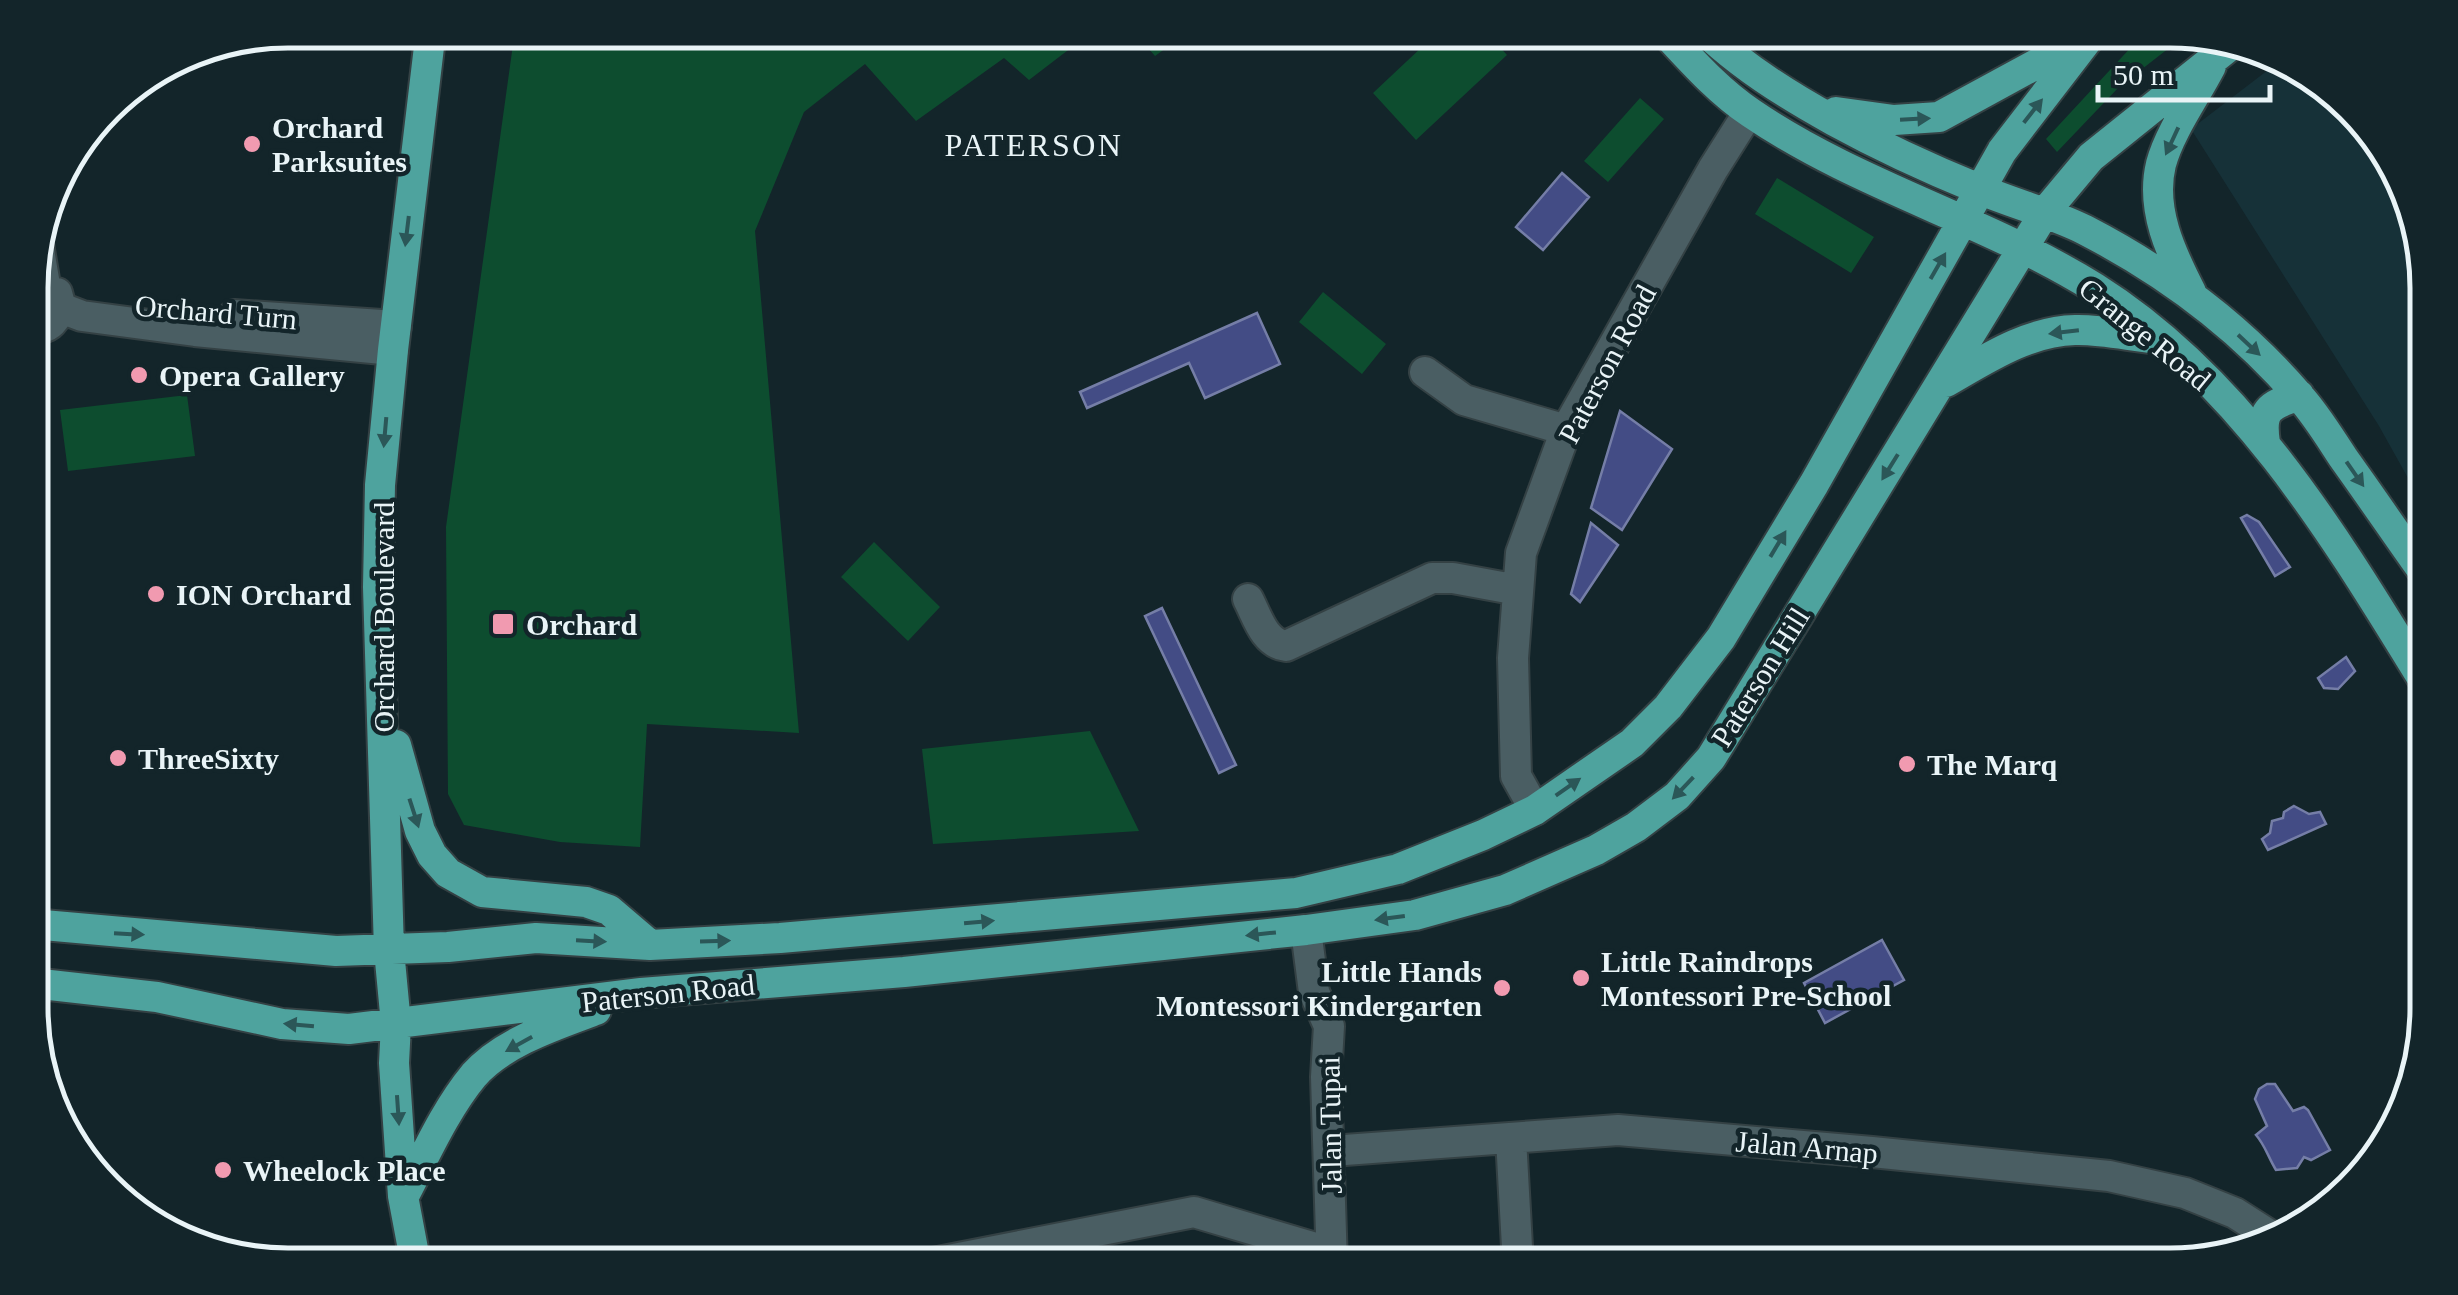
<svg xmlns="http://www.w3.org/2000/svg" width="2458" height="1295" viewBox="0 0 2458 1295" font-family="Georgia,serif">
<rect width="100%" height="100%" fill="#13252a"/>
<!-- built -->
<path fill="#163138" d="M 2285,57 L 2384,144 L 2426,254 L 2427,512 L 2379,426 L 2191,129 Z"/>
<!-- green -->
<path fill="#0d4d2f" d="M 515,30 L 1191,30 L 1155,56 L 1135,33 L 1093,31 L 1029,80 L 1004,58 L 916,121 L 865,64 L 804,112 L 755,231 L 799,733 L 647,724 L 640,847 L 560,842 L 464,825 L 448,794 L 446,527 Z
M 1440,30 L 1484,30 L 1507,55 L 1416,140 L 1373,93 Z
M 2147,30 L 2187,34 L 2119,87 L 2057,152 L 2046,139 Z
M 1640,98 L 1664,119 L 1608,182 L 1584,161 Z
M 1777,178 L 1874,237 L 1851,273 L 1755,214 Z
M 1323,292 L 1386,344 L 1362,374 L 1299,322 Z
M 187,395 L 195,456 L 68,471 L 60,410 Z
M 874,542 L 940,607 L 908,641 L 841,577 Z
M 1090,731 L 1139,831 L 933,844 L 922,749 Z"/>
<!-- water -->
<path fill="#434c85" stroke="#757ea7" stroke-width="2.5" d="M 1562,173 L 1589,197 L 1543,250 L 1516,227 Z
M 1257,313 L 1280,364 L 1205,398 L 1189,363 L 1087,408 L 1080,392 Z
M 1620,411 L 1672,449 L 1622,530 L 1591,508 Z
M 2247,515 L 2259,522 L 2290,567 L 2275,576 L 2241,518 Z
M 1591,523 L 1618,545 L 1580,602 L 1571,594 Z
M 1162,608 L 1236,765 L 1219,773 L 1145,616 Z
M 2346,657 L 2355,671 L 2338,689 L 2324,688 L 2318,678 Z
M 2294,806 L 2309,814 L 2320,812 L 2326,824 L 2268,850 L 2262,839 L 2270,833 L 2272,821 L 2283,818 L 2284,812 Z
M 1882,940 L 1904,980 L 1825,1023 L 1804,983 Z
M 2267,1084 L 2275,1084 L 2293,1111 L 2304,1107 L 2308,1110 L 2330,1150 L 2311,1160 L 2304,1157 L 2297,1168 L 2276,1170 C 2268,1157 2265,1145 2256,1135 L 2267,1126 L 2255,1099 L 2259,1089 Z"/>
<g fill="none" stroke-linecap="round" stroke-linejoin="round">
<defs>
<path id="minor" d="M 38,244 L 46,291 L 61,308 L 82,316 L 195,331 L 393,350
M 234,315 L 396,326
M 31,327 C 48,331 54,322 61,308 L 57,293
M 1425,372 L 1464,400 L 1566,430
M 1248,599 C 1257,616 1264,643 1286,646 L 1432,578 L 1453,578 L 1518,590
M 1535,810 L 1516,776 L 1513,658 L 1521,553 L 1566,430 L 1713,169 L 1749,112
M 1306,930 L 1314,992 L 1329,1026 L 1326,1077 L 1332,1265
M 1511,1138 L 1518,1265
M 1331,1151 L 1618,1130 L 1872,1152 L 2109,1176 L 2185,1193 L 2235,1213 L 2271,1236
M 923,1265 L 1194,1212 L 1332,1253"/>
<path id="major" d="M 1663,30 C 1690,59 1718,91 1751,113 C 1858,186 1986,220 2095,288 C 2244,382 2337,540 2427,686
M 1704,30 C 1770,95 1893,154 1979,189 C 2014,204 2051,213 2085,230 C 2166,272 2241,328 2300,397 C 2317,416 2330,438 2344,459 C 2372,498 2399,538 2427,577
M 1836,112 L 1894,120 L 1939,117 L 2084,38
M 2191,292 C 2171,253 2150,209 2161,164 C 2170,131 2195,97 2211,66
M 1946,382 C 1986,359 2028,331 2075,330 C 2102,329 2134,337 2161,339
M 2265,443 C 2260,409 2269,406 2299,395
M 396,745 L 420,831 L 432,855 L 448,873 L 482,892 L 586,902 L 609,910 L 650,945
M 32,924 L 336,951 L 448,947 L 536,938 L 650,945 L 780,938 L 1296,893 L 1398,869 L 1483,835 L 1535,810 L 1632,743 L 1668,707 L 1721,638 L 1814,484 L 2002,151 L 2095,30
M 32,983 L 157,997 L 282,1024 L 349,1029 L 641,993 L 904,972 L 1306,930 L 1415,915 L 1505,890 L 1596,850 L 1636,827 L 1677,796 L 1711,758 L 2045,212 L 2091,157 L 2232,44
M 404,1196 C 425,1156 445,1110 474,1075 C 503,1042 556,1025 596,1010
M 416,1265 L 403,1196 L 394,1063 L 396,1024 L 389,950 L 378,587 L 380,485 L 393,350 L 431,30"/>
</defs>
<!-- minor casing -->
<use href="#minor" stroke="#344144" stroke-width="34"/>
<!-- major casing -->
<use href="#major" stroke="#344144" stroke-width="34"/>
<!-- minor -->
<use href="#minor" stroke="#4a5e63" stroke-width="30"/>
<!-- major -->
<use href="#major" stroke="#4ea39e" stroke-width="30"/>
</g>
<!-- one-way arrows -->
<defs><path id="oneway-solid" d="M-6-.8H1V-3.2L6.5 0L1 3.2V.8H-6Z" transform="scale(2.5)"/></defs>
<g fill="#2b5758">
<use href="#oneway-solid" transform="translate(2033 111) rotate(-52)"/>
<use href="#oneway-solid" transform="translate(1915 119) rotate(-3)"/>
<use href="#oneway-solid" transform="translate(2172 141) rotate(115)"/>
<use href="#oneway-solid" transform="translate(407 231) rotate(97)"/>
<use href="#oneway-solid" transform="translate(1938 266) rotate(-60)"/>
<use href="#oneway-solid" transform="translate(2064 332) rotate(173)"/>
<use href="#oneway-solid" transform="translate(2249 345) rotate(43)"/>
<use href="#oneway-solid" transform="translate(385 432) rotate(95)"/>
<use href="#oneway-solid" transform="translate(1890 467) rotate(122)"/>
<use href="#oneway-solid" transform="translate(2355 474) rotate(55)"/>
<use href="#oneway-solid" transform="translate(1778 544) rotate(-59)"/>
<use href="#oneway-solid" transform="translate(1568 787) rotate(-35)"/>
<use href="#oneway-solid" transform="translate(1683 788) rotate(134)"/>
<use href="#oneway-solid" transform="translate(414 813) rotate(72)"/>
<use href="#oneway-solid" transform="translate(1390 918) rotate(172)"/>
<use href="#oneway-solid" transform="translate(979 922) rotate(-5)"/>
<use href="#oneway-solid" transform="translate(129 934) rotate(3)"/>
<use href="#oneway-solid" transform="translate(1261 934) rotate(174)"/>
<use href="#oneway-solid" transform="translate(591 941) rotate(3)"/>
<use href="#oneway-solid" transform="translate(715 941) rotate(-2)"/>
<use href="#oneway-solid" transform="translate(299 1025) rotate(-175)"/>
<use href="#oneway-solid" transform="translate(519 1044) rotate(151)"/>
<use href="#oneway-solid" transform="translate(398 1110) rotate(86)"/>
</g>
<!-- markers -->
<g fill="#f19ab0" stroke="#13252a" stroke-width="4">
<circle cx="252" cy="144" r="10"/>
<circle cx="139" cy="375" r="10"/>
<circle cx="156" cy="594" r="10"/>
<rect x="491" y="612" width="24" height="24" rx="5"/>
<circle cx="118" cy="758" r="10"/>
<circle cx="1907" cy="764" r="10"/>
<circle cx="1581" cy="978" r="10"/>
<circle cx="1502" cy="988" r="10"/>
<circle cx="223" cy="1170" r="10"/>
</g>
<g text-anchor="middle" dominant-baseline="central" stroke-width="9" stroke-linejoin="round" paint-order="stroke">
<!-- poi labels -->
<g font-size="30" font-weight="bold" fill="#e9f4f7" stroke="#13252a" text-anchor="start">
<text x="272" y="127">Orchard<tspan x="272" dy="34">Parksuites</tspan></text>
<text x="159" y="375">Opera Gallery</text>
<text x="176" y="594">ION Orchard</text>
<text x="526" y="624">Orchard</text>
<text x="138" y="758">ThreeSixty</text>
<text x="1927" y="764">The Marq</text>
<text x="1601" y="961">Little Raindrops<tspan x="1601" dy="34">Montessori Pre-School</tspan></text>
<text x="1482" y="971" text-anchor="end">Little Hands<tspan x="1482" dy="34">Montessori Kindergarten</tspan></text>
<text x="243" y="1170">Wheelock Place</text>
</g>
<!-- street labels -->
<g font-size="30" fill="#e9f4f7" stroke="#13252a">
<text transform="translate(216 312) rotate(5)">Orchard Turn</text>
<text transform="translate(2145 334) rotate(39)">Grange Road</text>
<text transform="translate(1607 364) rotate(-62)">Paterson Road</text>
<text transform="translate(383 617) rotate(-90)">Orchard Boulevard</text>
<text transform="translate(1760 677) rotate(-58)">Paterson Hill</text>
<text transform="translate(668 993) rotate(-6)">Paterson Road</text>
<text transform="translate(1330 1125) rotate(-91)">Jalan Tupai</text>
<text transform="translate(1807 1147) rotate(5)">Jalan Arnap</text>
</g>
<!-- neighbourhood labels -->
<g font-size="32" letter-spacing="2.5" fill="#e9f4f7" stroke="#13252a">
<text x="1034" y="145">PATERSON</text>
</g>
</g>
<!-- crop -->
<path d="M0 0H2458V1295H0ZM288 48H2170A240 240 0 0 1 2410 288V1008A240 240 0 0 1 2170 1248H288A240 240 0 0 1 48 1008V288A240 240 0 0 1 288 48Z" fill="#13252a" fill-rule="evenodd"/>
<path fill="none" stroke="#e9f4f7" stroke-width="5" d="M288 48H2170A240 240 0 0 1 2410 288V1008A240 240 0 0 1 2170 1248H288A240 240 0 0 1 48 1008V288A240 240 0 0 1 288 48Z"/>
<!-- scale -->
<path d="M2098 85v15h172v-15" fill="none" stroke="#e9f4f7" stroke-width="5"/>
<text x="2113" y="85" font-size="30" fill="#e9f4f7" stroke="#13252a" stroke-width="8" paint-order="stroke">50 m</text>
</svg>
